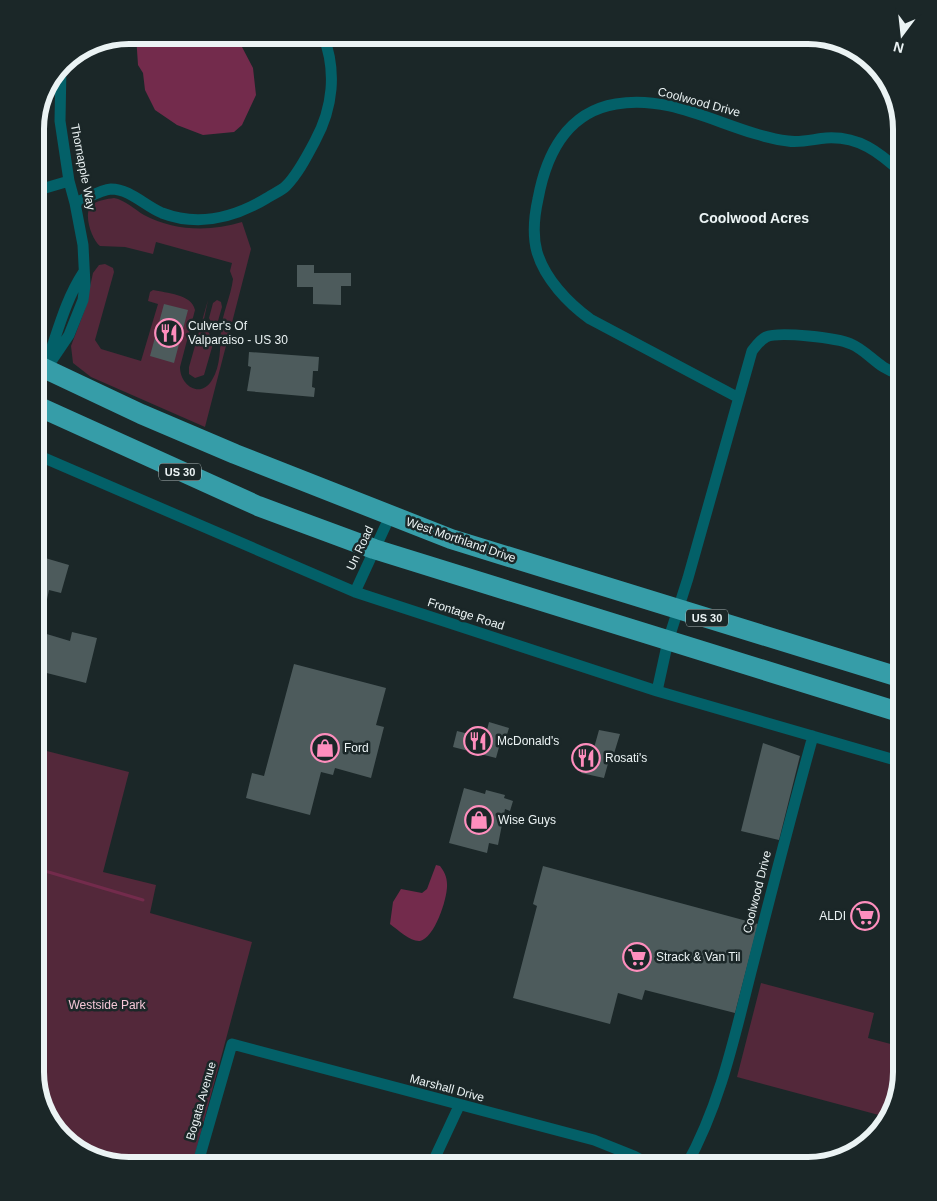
<svg xmlns="http://www.w3.org/2000/svg" width="937" height="1201" viewBox="0 0 937 1201" font-family="Helvetica,sans-serif">
<rect width="100%" height="100%" fill="#1b2728"/>
<!-- green -->
<path fill="#53283a" d="M 114,198 C 125,200 134,209 144,215 C 174,231 210,232 242,222 L 251,249 L 205,427 L 91,377 L 73,363 L 71,346 L 85,309 L 93,273 L 99,265 L 105,264 L 113,268 L 114,272 L 95,340 L 101,349 L 141,361 L 158,304 L 148,301 L 150,292 L 153,290 C 166,293 192,294 195,310 L 180,367 C 180,386 201,399 212,380 C 221,366 220,346 221,331 C 222,314 231,296 233,279 L 230,271 L 232,263 L 156,242 L 153,254 L 125,247 L 100,246 C 92,240 83,214 91,206 C 97,200 107,199 114,198 Z
M 208,300 L 204,319 L 213,344 L 204,375 L 195,378 L 189,374 L 189,367 Z
M 217,300 L 221,302 L 222,307 L 218,321 L 212,324 L 209,318 L 213,303 Z
M 35,748 L 129,772 L 103,872 L 156,885 L 150,913 L 252,942 L 192,1166 L 128,1166 L 82,1154 L 51,1124 L 35,1072 Z
M 761,983 L 874,1013 L 868,1038 L 902,1047 L 902,1073 L 890,1118 L 737,1077 Z"/>
<!-- water -->
<path fill="#732b4c" d="M 136,35 L 228,35 L 235,39 L 242,47 L 253,68 L 256,95 L 242,125 L 234,132 L 203,135 L 177,125 L 155,110 L 145,90 L 143,73 L 138,65 Z
M 436,865 L 440,866 C 444,871 447,877 447,884 C 448,897 435,938 420,941 C 411,942 398,930 390,924 L 393,902 L 401,889 L 422,893 L 427,889 Z"/>
<g fill="none" stroke-linecap="round" stroke-linejoin="round">
<!-- stream -->
<path stroke="#732b4c" stroke-width="3" d="M 35,868 L 143,900"/>
</g>
<!-- building -->
<path fill="#4d5b5c" d="M 297,265 L 314,265 L 314,273 L 351,273 L 351,286 L 341,286 L 341,305 L 313,304 L 313,287 L 297,287 Z
M 164,304 L 188,310 L 174,363 L 150,356 Z
M 249,352 L 319,357 L 318,371 L 313,371 L 312,387 L 315,388 L 314,397 L 247,391 L 251,367 L 248,366 Z
M 35,555 L 69,565 L 61,593 L 49,590 L 40,632 L 70,641 L 72,632 L 97,638 L 86,683 L 35,670 Z
M 294,664 L 386,688 L 376,725 L 384,727 L 371,778 L 335,768 L 333,775 L 321,772 L 310,815 L 246,798 L 252,773 L 264,776 Z
M 489,722 L 509,728 L 505,741 L 501,740 L 496,758 L 453,747 L 457,731 L 485,738 Z
M 599,730 L 620,734 L 612,760 L 609,760 L 604,778 L 581,773 L 584,764 L 579,763 L 582,752 L 592,755 Z
M 763,743 L 800,756 L 779,840 L 741,831 Z
M 464,788 L 485,794 L 486,790 L 505,795 L 504,798 L 513,801 L 510,811 L 505,809 L 498,845 L 489,843 L 487,853 L 449,843 Z
M 543,866 L 758,924 L 735,1013 L 645,990 L 642,1000 L 618,993 L 610,1024 L 513,998 L 537,906 L 533,904 Z
M 901,984 L 902,984 L 902,1023 L 898,1022 L 899,1016 L 894,1015 Z"/>
<g fill="none" stroke-linecap="round" stroke-linejoin="round">
<!-- minor -->
<path stroke="#036068" stroke-width="11" d="M 35,191 L 69,181
M 75,203 C 86,199 100,190 111,189 C 130,189 145,206 162,213 C 199,227 234,218 267,198 C 273,194 281,191 286,186 C 298,174 307,156 315,141 C 333,108 337,71 323,35
M 46,369 L 69,335 L 83,300 L 85,285 L 83,245 L 75,203 L 69,181 L 60,121 L 61,66
M 35,390 C 54,352 60,308 83,273
M 737,397 L 590,319 C 568,303 545,279 537,252 C 532,234 534,217 538,199 C 546,155 567,112 616,104 C 676,93 731,134 788,141 C 801,143 814,139 826,138 C 859,136 879,152 902,173
M 35,454 L 355,592 L 657,691 L 902,762
M 355,592 L 390,516
M 657,691 L 668,641 L 688,578 L 752,351 C 756,346 760,340 766,337 C 779,331 838,338 851,344 C 868,351 879,369 897,373 L 902,370
M 197,1166 L 232,1044 L 594,1140 L 634,1156 L 653,1166
M 431,1166 L 459,1106
M 686,1166 C 720,1105 734,1039 751,972 C 771,893 791,815 813,736"/>
<!-- trunk -->
<path stroke="#369da8" stroke-width="20" d="M 35,364 L 141,414 L 235,454 L 451,539 L 902,678
M 35,405 L 258,506 L 374,549 L 902,713"/>
</g>
<!-- icons -->
<defs>
<symbol id="restaurant-ring" viewBox="-11 -11 22 22"><circle r="9.5" fill="#1b2728" stroke="#fe8ebd" stroke-width="1.5"/><path d="M-5-6h1v4h1v-4h1v4h1v-4h1v5L-1.5 .5V6h-2V.5L-5-1ZM5-6V6H3V1.5H1.5Q1.5-4 5-6Z" fill="#fe8ebd"/></symbol>
<symbol id="shop-ring" viewBox="-11 -11 22 22"><circle r="9.5" fill="#1b2728" stroke="#fe8ebd" stroke-width="1.5"/><path d="M-5-2.5h2.3a2.7 3.5 0 0 1 5.4 0H5L5.5 6h-11ZM-1.5-2.5h3a1.5 2.3 0 0 0-3 0Z" fill="#fe8ebd"/></symbol>
<symbol id="supermarket-ring" viewBox="-11 -11 22 22"><circle r="9.5" fill="#1b2728" stroke="#fe8ebd" stroke-width="1.5"/><path d="M-6-5.5h2.5l.6 2H6L4.5 2H-2.5L-4.4-4H-6ZM-1.5 3.2a1.3 1.3 0 1 0 .1 0ZM3 3.2a1.3 1.3 0 1 0 .1 0Z" fill="#fe8ebd"/></symbol>
</defs>
<g fill-rule="evenodd">
<use href="#restaurant-ring" x="153" y="317" width="32" height="32"/>
<use href="#restaurant-ring" x="462" y="725" width="32" height="32"/>
<use href="#shop-ring" x="309" y="732" width="32" height="32"/>
<use href="#restaurant-ring" x="570" y="742" width="32" height="32"/>
<use href="#shop-ring" x="463" y="804" width="32" height="32"/>
<use href="#supermarket-ring" x="849" y="900" width="32" height="32"/>
<use href="#supermarket-ring" x="621" y="941" width="32" height="32"/>
</g>
<g text-anchor="middle" dominant-baseline="central" stroke-width="5" stroke-linejoin="round" paint-order="stroke">
<!-- shield labels -->
<g fill="#1b2728" stroke="#adb6b7" stroke-width="1">
<rect x="159" y="463.5" width="42" height="17" rx="4"/>
<rect x="686" y="609.5" width="42" height="17" rx="4"/>
</g>
<g font-size="11" font-weight="bold" fill="#ebf3f4">
<text x="180" y="472">US 30</text>
<text x="707" y="618">US 30</text>
</g>
<!-- street labels -->
<g font-size="12" fill="#ebf3f4" stroke="#1b2728">
<text transform="translate(699 102) rotate(15)">Coolwood Drive</text>
<text transform="translate(83 167) rotate(79)">Thornapple Way</text>
<text transform="translate(461 540) rotate(19)">West Morthland Drive</text>
<text transform="translate(360 548) rotate(-65)">Un Road</text>
<text transform="translate(466 614) rotate(18)">Frontage Road</text>
<text transform="translate(757 892) rotate(-76)">Coolwood Drive</text>
<text transform="translate(447 1088) rotate(15)">Marshall Drive</text>
<text transform="translate(201 1101) rotate(-74)">Bogata Avenue</text>
</g>
<!-- poi labels -->
<g font-size="12" fill="#ebf3f4" stroke="#1b2728" text-anchor="start">
<text x="188" y="326">Culver's Of<tspan x="188" dy="14">Valparaiso - US 30</tspan></text>
<text x="497" y="741">McDonald's</text>
<text x="344" y="748">Ford</text>
<text x="605" y="758">Rosati's</text>
<text x="498" y="820">Wise Guys</text>
<text x="846" y="916" text-anchor="end">ALDI</text>
<text x="656" y="957">Strack &amp; Van Til</text>
</g>
<!-- park labels -->
<g font-size="12" fill="#f3c6d6" stroke="#1b2728">
<text x="107" y="1005">Westside Park</text>
</g>
<!-- neighbourhood labels -->
<g font-size="14" font-weight="bold" fill="#ebf3f4" stroke="#1b2728">
<text x="754" y="218">Coolwood Acres</text>
</g>
</g>
<!-- crop -->
<path d="M0 0H937V1201H0ZM129 44H808A85 85 0 0 1 893 129V1072A85 85 0 0 1 808 1157H129A85 85 0 0 1 44 1072V129A85 85 0 0 1 129 44Z" fill="#1b2728" fill-rule="evenodd"/>
<path fill="none" stroke="#ebf3f4" stroke-width="6" d="M129 44H808A85 85 0 0 1 893 129V1072A85 85 0 0 1 808 1157H129A85 85 0 0 1 44 1072V129A85 85 0 0 1 129 44Z"/>
<!-- north arrow -->
<g transform="translate(902 35) rotate(195)" stroke="#1b2728" stroke-width="4" paint-order="stroke">
<path d="M0-4L9 19L0 12L-9 19Z" fill="#ebf3f4"/>
<text y="-8" font-size="14" font-weight="bold" text-anchor="middle" fill="#ebf3f4">N</text>
</g>
</svg>
